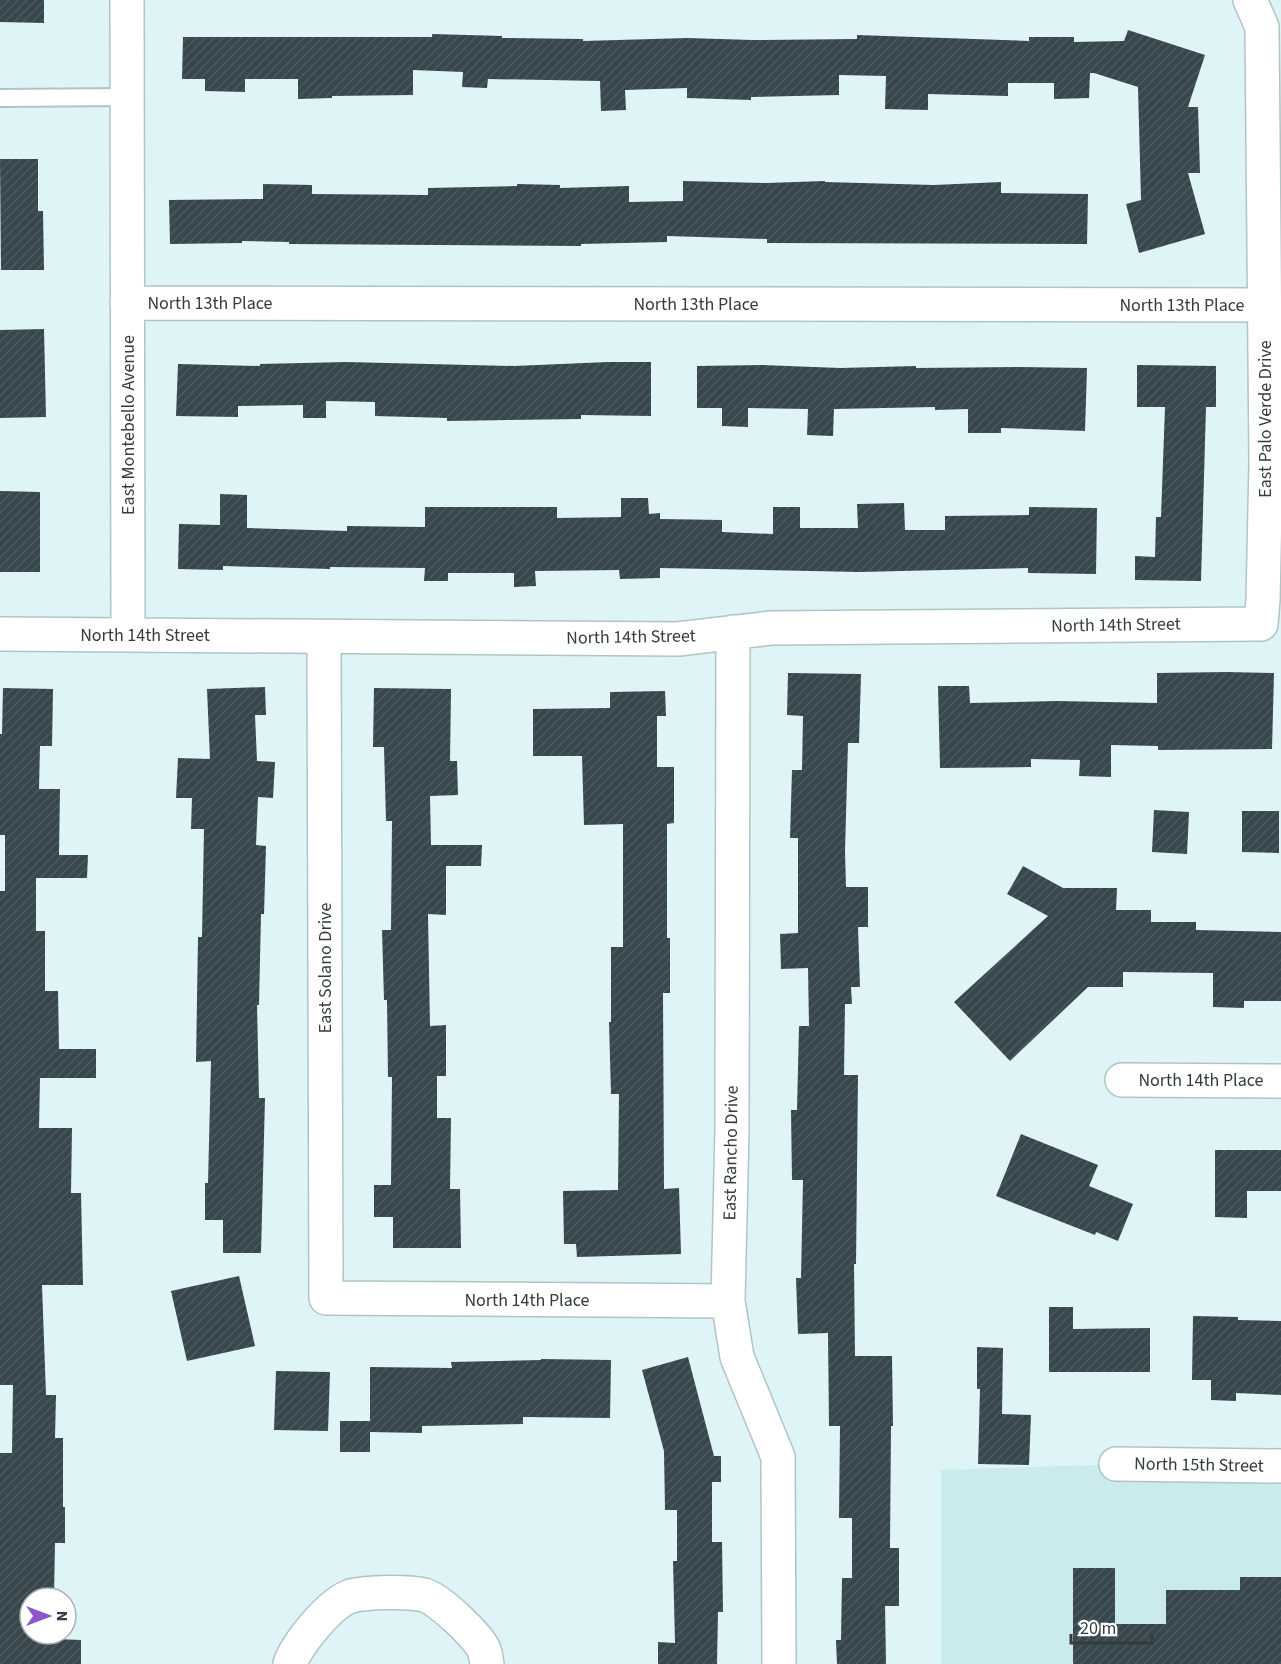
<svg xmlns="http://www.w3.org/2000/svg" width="1281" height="1664" viewBox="0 0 1281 1664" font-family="'Source Sans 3',sans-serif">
<defs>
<pattern id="building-hatch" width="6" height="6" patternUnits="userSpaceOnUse" patternTransform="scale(1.5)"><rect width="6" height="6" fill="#37474d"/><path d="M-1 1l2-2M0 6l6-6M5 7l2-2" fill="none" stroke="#4c5a5f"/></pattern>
</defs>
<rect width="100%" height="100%" fill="#def4f6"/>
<!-- built -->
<path fill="#cbeaed" d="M 1281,1459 L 1281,1664 L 941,1664 L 941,1470 Z"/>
<!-- building -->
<path fill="url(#building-hatch)" d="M 0,0 L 44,0 L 44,23 L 0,22 Z
M 1128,30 L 1205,55 L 1188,107 L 1198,107 L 1200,173 L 1188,173 L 1205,234 L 1139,253 L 1126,204 L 1141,200 L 1138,87 L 1094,73 L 1090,73 L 1089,98 L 1054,99 L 1054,83 L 1008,83 L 1008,96 L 928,94 L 928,110 L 885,109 L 886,76 L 839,75 L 839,95 L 751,97 L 751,100 L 687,98 L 687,88 L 625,90 L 626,110 L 601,111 L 600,81 L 488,79 L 487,88 L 462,87 L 463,72 L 413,70 L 413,95 L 332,96 L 332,98 L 298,99 L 298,79 L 245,79 L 245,92 L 205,91 L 205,79 L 182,79 L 183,37 L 432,37 L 432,34 L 502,36 L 502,38 L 583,39 L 583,41 L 688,38 L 752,40 L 857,39 L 857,35 L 1029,41 L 1029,37 L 1074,37 L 1074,42 L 1124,41 Z
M 0,159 L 38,159 L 38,211 L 43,211 L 44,270 L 1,270 Z
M 683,181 L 767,183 L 825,181 L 825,182 L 934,185 L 1001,182 L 1001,193 L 1088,194 L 1087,244 L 767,243 L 767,239 L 667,236 L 667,242 L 581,244 L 581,246 L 289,244 L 289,242 L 242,241 L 242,243 L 170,244 L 169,200 L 263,199 L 263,184 L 312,185 L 312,194 L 428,195 L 428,188 L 517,186 L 517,184 L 560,185 L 560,188 L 629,186 L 629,202 L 683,201 Z
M 44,329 L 46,417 L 0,418 L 0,330 Z
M 346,362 L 514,366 L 608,362 L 651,362 L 651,416 L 581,415 L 581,419 L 447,421 L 447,418 L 375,416 L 375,402 L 326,401 L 326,418 L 303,418 L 303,405 L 238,406 L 238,417 L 176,416 L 178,364 L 260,366 L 260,364 Z
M 762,365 L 840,368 L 916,366 L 916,368 L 1019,367 L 1087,368 L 1085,431 L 1001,428 L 1001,433 L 968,433 L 968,409 L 935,410 L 935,407 L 834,409 L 833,436 L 807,435 L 808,409 L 748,408 L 748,427 L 722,426 L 722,408 L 697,408 L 697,366 Z
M 1137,365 L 1216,366 L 1216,407 L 1206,407 L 1201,581 L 1135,580 L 1135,556 L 1155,557 L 1156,517 L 1161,517 L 1165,407 L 1137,407 Z
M 0,491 L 40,492 L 40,572 L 0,572 Z
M 220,494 L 247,495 L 247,528 L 347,531 L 347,526 L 425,527 L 425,507 L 557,507 L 557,518 L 621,517 L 621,498 L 648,498 L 649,514 L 660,513 L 660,519 L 722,520 L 722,532 L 773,534 L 773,507 L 800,507 L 800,528 L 858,528 L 857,504 L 904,503 L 905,530 L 945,530 L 945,516 L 1029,515 L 1029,507 L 1097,508 L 1096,574 L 1028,573 L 1028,568 L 859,572 L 660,568 L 660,578 L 620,579 L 619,570 L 535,571 L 536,586 L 514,587 L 514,573 L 448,573 L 448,581 L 424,581 L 425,568 L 330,567 L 330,569 L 223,566 L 223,570 L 178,569 L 179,524 L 220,525 Z
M 1227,672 L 1274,673 L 1272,749 L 1158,750 L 1158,746 L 1111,745 L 1111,777 L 1079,776 L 1080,760 L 1031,759 L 1031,767 L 940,768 L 938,686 L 969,686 L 970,703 L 1056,701 L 1157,703 L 1157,673 Z
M 788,673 L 861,674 L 859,743 L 848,743 L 845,851 L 846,887 L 868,887 L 868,927 L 858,927 L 860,987 L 851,987 L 852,1004 L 845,1004 L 844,1075 L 858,1075 L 856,1264 L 854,1264 L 855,1356 L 892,1356 L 893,1426 L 891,1426 L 890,1548 L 899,1548 L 899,1606 L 885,1606 L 886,1664 L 837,1664 L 836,1640 L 841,1640 L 842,1578 L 852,1578 L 852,1518 L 839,1518 L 840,1426 L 829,1426 L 828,1333 L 798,1334 L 796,1278 L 801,1278 L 803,1180 L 792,1180 L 791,1110 L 797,1110 L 799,1026 L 809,1026 L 808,968 L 781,969 L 780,934 L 798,933 L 798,838 L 790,838 L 792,770 L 802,770 L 803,716 L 787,715 Z
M 265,687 L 266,715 L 255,715 L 257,761 L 275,762 L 273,798 L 258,797 L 256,845 L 266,846 L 264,914 L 261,914 L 259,1005 L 257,1005 L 259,1098 L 265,1098 L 261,1253 L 223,1253 L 223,1220 L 205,1220 L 205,1183 L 208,1183 L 211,1061 L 196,1062 L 198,937 L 202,937 L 204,829 L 191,829 L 192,798 L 176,798 L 178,758 L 210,759 L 207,689 Z
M 3,688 L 53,689 L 52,746 L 40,746 L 39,789 L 60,789 L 59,855 L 88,855 L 87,878 L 36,878 L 36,931 L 45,931 L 45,991 L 58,991 L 59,1049 L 96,1049 L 96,1078 L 40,1078 L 39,1128 L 72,1128 L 71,1193 L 81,1193 L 83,1285 L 42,1285 L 46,1395 L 56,1395 L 55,1438 L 63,1438 L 63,1507 L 65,1507 L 65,1543 L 55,1543 L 54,1598 L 30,1598 L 30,1634 L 56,1634 L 56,1639 L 81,1640 L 81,1664 L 0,1664 L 0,1453 L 12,1453 L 13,1385 L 0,1385 L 0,891 L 5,891 L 5,835 L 0,835 L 0,734 L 2,734 Z
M 374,688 L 451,689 L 450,761 L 457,761 L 458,795 L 430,796 L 431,845 L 482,845 L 481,866 L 446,866 L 446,915 L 428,914 L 430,1026 L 446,1025 L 446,1076 L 437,1076 L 437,1118 L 451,1118 L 450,1189 L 460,1189 L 461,1248 L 393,1248 L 393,1217 L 374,1217 L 374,1185 L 391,1185 L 392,1077 L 388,1077 L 387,1000 L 384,1000 L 382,930 L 391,930 L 392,821 L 386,821 L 384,747 L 373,747 Z
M 665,691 L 666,716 L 657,716 L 657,767 L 674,767 L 674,823 L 667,824 L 667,938 L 670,938 L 670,993 L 663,993 L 664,1189 L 679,1188 L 681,1254 L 577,1257 L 576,1244 L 564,1244 L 563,1191 L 618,1190 L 619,1094 L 611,1094 L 609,1022 L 611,1022 L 611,947 L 623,947 L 623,824 L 584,825 L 582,756 L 533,756 L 533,709 L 610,708 L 610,692 Z
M 1154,810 L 1189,812 L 1187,854 L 1152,852 Z
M 1242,811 L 1279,811 L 1279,853 L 1242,852 Z
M 1023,866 L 1063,888 L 1117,888 L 1116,910 L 1151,910 L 1151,922 L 1196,922 L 1196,930 L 1281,932 L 1281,1001 L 1244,1001 L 1244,1008 L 1213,1007 L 1213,973 L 1123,972 L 1123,987 L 1088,987 L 1010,1061 L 954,1002 L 1048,916 L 1007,894 Z
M 1021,1134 L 1098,1165 L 1089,1186 L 1133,1204 L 1118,1241 L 1096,1232 L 1095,1235 L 996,1196 Z
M 1215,1150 L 1281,1150 L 1281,1191 L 1247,1191 L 1247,1218 L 1215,1217 Z
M 239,1276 L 255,1346 L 187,1361 L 171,1291 Z
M 1049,1307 L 1073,1307 L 1073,1329 L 1150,1328 L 1150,1372 L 1049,1372 Z
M 1193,1316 L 1238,1317 L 1238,1320 L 1281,1321 L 1281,1395 L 1236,1393 L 1236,1401 L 1211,1400 L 1211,1380 L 1192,1380 Z
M 977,1347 L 1003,1348 L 1002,1414 L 1031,1415 L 1029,1465 L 978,1464 L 980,1389 L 977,1389 Z
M 688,1357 L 714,1456 L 721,1456 L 721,1482 L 712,1482 L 712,1542 L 722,1542 L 723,1612 L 718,1612 L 717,1664 L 658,1664 L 658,1642 L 675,1643 L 673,1561 L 677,1561 L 677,1510 L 665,1510 L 664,1451 L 642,1370 Z
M 541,1359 L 611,1360 L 610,1418 L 523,1417 L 523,1424 L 422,1426 L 422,1433 L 370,1432 L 370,1452 L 340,1452 L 340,1421 L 370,1421 L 370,1367 L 452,1368 L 451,1362 L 541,1360 Z
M 276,1371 L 330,1372 L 328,1431 L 274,1430 Z
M 1073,1568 L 1115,1568 L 1115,1624 L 1166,1624 L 1166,1590 L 1240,1590 L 1240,1577 L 1281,1577 L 1281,1664 L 1073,1664 Z"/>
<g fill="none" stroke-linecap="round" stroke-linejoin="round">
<defs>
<path id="service" d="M 0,98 L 128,97"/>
<path id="minor" d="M 127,0 L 128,635
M 127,303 L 1264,305
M 733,632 L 732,1129 L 728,1301 L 737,1357 L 778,1457 L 779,1664
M 0,634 L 678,639 L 771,628 L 1261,624 L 1263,600 L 1266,463 L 1262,27 L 1250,0
M 324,637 L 326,1298 L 728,1301
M 1122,1080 L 1281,1081
M 1116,1464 L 1281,1466
M 290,1664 C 297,1644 330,1603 351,1596 C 366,1592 408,1591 424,1595 C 438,1598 479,1637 484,1650 C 486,1655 486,1660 487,1664"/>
</defs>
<!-- service casing -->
<use href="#service" stroke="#b0c4c7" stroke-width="20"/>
<!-- minor casing -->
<use href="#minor" stroke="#b0c4c7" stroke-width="36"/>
<!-- service -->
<use href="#service" stroke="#fff" stroke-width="16"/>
<!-- minor -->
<use href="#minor" stroke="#fff" stroke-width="33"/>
</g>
<g text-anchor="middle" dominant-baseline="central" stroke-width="6" stroke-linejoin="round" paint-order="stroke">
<!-- street labels -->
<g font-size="18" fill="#343c3d" stroke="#fff">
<text x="210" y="303">North 13th Place</text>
<text x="696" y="304">North 13th Place</text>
<text x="1182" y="305">North 13th Place</text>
<text transform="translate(1265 419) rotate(-90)">East Palo Verde Drive</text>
<text transform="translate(128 425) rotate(-90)">East Montebello Avenue</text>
<text transform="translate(1116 625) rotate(-1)">North 14th Street</text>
<text x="145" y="635">North 14th Street</text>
<text transform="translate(631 637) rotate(-1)">North 14th Street</text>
<text transform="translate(325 968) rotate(-90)">East Solano Drive</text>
<text x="1201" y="1080">North 14th Place</text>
<text transform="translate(731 1153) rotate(-89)">East Rancho Drive</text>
<text x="527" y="1300">North 14th Place</text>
<text transform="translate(1199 1465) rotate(1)">North 15th Street</text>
</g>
</g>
<!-- north arrow -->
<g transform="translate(48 1616) rotate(90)"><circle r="28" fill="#ffffff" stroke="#aeb1b1" stroke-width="1.5"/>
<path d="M0-4.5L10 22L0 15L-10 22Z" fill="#8c56ce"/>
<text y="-9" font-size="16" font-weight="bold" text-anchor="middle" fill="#343c3d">N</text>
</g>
<!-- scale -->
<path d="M1071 1634v9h81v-9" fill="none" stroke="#343c3d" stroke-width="3"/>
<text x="1080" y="1634" font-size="18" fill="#343c3d" stroke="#ffffff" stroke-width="4.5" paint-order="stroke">20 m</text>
</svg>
